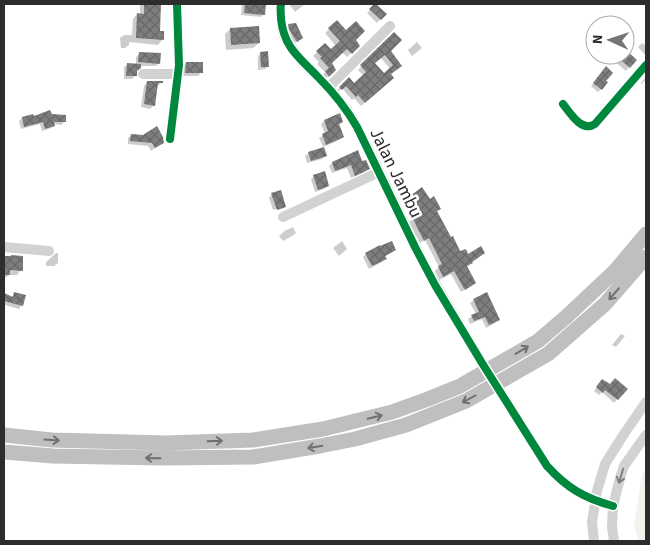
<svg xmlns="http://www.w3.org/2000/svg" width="650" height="545" viewBox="0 0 650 545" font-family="'Source Sans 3',sans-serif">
<defs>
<pattern id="building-cross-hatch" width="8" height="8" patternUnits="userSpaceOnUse" patternTransform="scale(1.25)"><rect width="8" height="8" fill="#7e7e7e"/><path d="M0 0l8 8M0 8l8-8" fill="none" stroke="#686868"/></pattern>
</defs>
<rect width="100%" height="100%" fill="#fff"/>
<!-- pitch -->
<path fill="#f1f3ec" d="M 646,468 L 646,541 L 639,541 L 634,527 L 642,474 Z"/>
<!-- shadow -->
<path fill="#0003" fill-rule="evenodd" d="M 140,4 L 160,4 L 158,32 L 162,40 L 158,45 L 129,42 L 129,45 L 125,48 L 121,48 L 120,38 L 124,35 L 132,35 L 133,19 L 137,14 L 140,15 Z
M 242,4 L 261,4 L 264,14 L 261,17 L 241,15 Z
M 289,4 L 305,4 L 295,12 Z
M 375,5 L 385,14 L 377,23 L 367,13 Z
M 337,22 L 358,46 L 347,57 L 342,52 L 330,63 L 335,70 L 324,80 L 322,76 L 325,72 L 317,64 L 319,62 L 313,56 L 325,45 L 331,51 L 336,46 L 325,33 Z
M 289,25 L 299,41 L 294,43 L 287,32 L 286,28 Z
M 230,29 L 259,43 L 253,48 L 226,50 L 225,34 Z
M 394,34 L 389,51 L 400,66 L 390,74 L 389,81 L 361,106 L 354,98 L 352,100 L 342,88 L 338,92 L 336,91 L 349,79 L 354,85 L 364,76 L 358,70 ZM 381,58 L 390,69 L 384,75 L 374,64 Z
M 417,42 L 422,48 L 412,56 L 408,50 Z
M 642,43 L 646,45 L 646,56 L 638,47 Z
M 625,51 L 635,60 L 626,71 L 612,59 L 615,55 L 625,55 Z
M 140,53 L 159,63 L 156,66 L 140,66 L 136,71 L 135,76 L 132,79 L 124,79 L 124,67 L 128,64 L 136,64 L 136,57 Z
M 261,53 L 268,66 L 265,69 L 258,70 L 258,56 Z
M 186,63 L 202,72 L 198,76 L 182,76 L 183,66 Z
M 603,71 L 604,81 L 601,89 L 598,92 L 591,86 Z
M 646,77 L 646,80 L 641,84 L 640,84 Z
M 147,82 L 162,82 L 158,86 L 156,86 L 154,105 L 150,109 L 141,107 L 144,86 Z
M 51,116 L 64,122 L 61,125 L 54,124 L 51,128 L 42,131 L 40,124 L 21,129 L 19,121 L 22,118 Z
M 324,121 L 342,122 L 338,126 L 343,137 L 339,140 L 323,147 L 319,138 L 325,134 L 321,124 Z
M 131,135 L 163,142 L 151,151 L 148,146 L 128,144 L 128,138 Z
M 309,153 L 325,156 L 322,159 L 307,163 L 305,156 Z
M 332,163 L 361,163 L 368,168 L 365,172 L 351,178 L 347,168 L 332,173 L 329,166 Z
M 314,176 L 328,186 L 324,189 L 315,192 L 311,179 Z
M 272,194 L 284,207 L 282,209 L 282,207 L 273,210 L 269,198 Z
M 407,200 L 429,200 L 440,209 L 436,212 L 460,253 L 471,263 L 466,267 L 475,283 L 471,286 L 461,292 L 451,274 L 439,280 L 435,271 L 439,267 L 425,240 L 420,243 L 409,222 L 414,217 L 403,203 Z
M 293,227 L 296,233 L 292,236 L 283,241 L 279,236 L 287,229 L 287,230 Z
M 342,241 L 347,249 L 339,256 L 333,248 Z
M 395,250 L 391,253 L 384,257 L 385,258 L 382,262 L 369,269 L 363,257 L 366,254 Z
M 56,253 L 58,253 L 58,263 L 54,266 L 46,266 L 46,262 Z
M 4,258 L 9,258 L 21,270 L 17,275 L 9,275 L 4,279 Z
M 15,294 L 22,305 L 19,309 L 5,305 L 4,307 L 4,295 L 11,297 Z
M 474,300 L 499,320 L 495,323 L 486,328 L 482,319 L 470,324 L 468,319 L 472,316 L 476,314 L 470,303 Z
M 621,334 L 625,336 L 616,347 L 612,345 Z
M 599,384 L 610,386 L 626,389 L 614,403 L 602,392 L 599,395 L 594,391 Z"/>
<!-- building -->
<path fill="url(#building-cross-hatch)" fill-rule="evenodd" d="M 144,4 L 161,4 L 160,31 L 164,31 L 164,40 L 136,38 L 137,13 L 144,14 Z
M 245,4 L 266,4 L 265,15 L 244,13 Z
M 374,4 L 376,4 L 387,14 L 381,20 L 369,9 Z
M 337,20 L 346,30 L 356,21 L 365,31 L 356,40 L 360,46 L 352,54 L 347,49 L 332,63 L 336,70 L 329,77 L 325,71 L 329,68 L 320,58 L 322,57 L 316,51 L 325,43 L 331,49 L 340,41 L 328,28 Z
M 296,23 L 303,38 L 297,42 L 289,29 L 288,24 Z
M 259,26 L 260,43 L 231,45 L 230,28 Z
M 394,32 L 402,40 L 391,51 L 402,66 L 391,74 L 394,78 L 365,103 L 358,95 L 356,97 L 346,86 L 342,90 L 339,87 L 349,77 L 354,83 L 366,72 L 360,65 ZM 385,55 L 393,65 L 384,73 L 375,63 Z
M 625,49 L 637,60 L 630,68 L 615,55 L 625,55 Z
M 268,51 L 269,67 L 261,67 L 260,52 Z
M 139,52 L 161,53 L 160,64 L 138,62 Z
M 186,62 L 203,62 L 203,73 L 185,73 Z
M 127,63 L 141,64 L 141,68 L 137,71 L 137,76 L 126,76 Z
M 606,66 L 613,73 L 606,81 L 608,82 L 602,90 L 593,83 Z
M 147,81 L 163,81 L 163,83 L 158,83 L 155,106 L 144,104 Z
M 50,110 L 52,114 L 66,115 L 66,122 L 54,122 L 55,126 L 45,129 L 43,122 L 24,127 L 22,117 L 33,114 L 34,116 Z
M 340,113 L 343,122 L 339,124 L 344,137 L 326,145 L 322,134 L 328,131 L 324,120 Z
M 157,126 L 163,137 L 164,143 L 155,148 L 152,143 L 130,141 L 131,134 L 143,135 Z
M 324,147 L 327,156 L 311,161 L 308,152 Z
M 358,150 L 362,161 L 366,160 L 370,169 L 355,176 L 351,165 L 335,171 L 332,162 Z
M 325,171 L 329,186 L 318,190 L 313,175 Z
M 422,187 L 430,199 L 434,196 L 441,209 L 437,211 L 451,237 L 453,236 L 460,251 L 466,249 L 468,254 L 481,246 L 485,253 L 472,262 L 473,263 L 467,266 L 476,283 L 465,290 L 454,271 L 443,277 L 438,266 L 442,264 L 429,238 L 424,241 L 412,217 L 417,214 L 406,199 Z
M 281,190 L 286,207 L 277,210 L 271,193 Z
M 392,241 L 396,250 L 385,256 L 387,259 L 372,266 L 365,253 L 380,245 L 380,246 Z
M 11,255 L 23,256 L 23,271 L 10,270 L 10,275 L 4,275 L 4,256 L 11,256 Z
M 14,292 L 26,295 L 23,306 L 4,301 L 4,293 L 13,297 Z
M 487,292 L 500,320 L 489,325 L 485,317 L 474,321 L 471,315 L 479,312 L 473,299 Z
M 615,378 L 628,389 L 618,400 L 605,390 L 603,393 L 596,387 L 602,379 L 610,384 Z"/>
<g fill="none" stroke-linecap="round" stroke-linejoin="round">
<!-- minor -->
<path stroke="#d2d2d2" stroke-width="10" d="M 281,4 L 280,7 L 282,29 L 285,38 L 302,62 L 318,77 L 346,108 L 368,148 L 424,264 L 482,363
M 143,74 L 178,74
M 328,88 L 390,26
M 563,104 C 570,113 582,133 595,124 L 646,65
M 170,139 L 179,65 L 177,4
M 283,217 L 379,172
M 4,247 L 49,251
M 501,394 L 547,466 C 567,488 584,498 613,506
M 594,541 L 592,522 L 597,491 L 605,464 L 624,434 L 646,402
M 614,541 L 612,527 L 613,506 L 620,478 L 624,466 L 646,435"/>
<!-- highway -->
<path stroke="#bfbfbf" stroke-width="15" d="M 4,435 L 52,440 L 166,443 L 253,440 L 323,429 L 392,412 L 428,399 L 460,386 L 538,341 L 566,317 L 615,271 L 646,234
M 4,452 L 53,456 L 163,458 L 253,457 L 320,446 L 355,439 L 406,425 L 466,401 L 548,354 L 605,304 L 646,257"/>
<defs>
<path id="cycleway" d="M 281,4 C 280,9 281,14 281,19 C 284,48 300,58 318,77 C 333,92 346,108 357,127 L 415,247 L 435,285 L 482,363 L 547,466 C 567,488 584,498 613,506
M 563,104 C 570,113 582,133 595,124 L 646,65
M 170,139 L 179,65 L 177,4"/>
</defs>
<!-- cycleway casing -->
<use href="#cycleway" stroke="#fff" stroke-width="11"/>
<!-- cycleway -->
<use href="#cycleway" stroke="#00873e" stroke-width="8"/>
</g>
<!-- one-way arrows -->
<defs><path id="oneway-shaft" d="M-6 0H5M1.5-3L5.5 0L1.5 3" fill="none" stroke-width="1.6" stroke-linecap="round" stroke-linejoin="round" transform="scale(1.25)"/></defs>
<g stroke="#6f6f6f">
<use href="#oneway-shaft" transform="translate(614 294) rotate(131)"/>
<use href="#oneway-shaft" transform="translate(522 350) rotate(-31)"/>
<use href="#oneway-shaft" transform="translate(469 399) rotate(152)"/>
<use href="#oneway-shaft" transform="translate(375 417) rotate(-14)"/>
<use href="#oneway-shaft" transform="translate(52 440) rotate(4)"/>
<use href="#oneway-shaft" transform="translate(215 441) rotate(-2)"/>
<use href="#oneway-shaft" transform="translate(315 447) rotate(170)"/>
<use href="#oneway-shaft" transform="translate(153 458) rotate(-179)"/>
</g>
<use stroke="#808080" href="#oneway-shaft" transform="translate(621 476) rotate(107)"/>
<g text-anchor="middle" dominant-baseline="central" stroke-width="5" stroke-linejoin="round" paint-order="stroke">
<!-- street labels -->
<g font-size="18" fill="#2d2d2d" stroke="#fff">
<text transform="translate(396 173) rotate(64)">Jalan Jambu</text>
</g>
</g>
<!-- border -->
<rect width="650" height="545" fill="none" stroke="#2d2d2d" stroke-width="10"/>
<!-- north arrow -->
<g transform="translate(610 40) rotate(273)"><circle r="24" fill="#ffffff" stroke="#ababab"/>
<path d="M0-4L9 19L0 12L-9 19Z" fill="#767676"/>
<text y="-8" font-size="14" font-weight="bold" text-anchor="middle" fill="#2d2d2d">N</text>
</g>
</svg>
